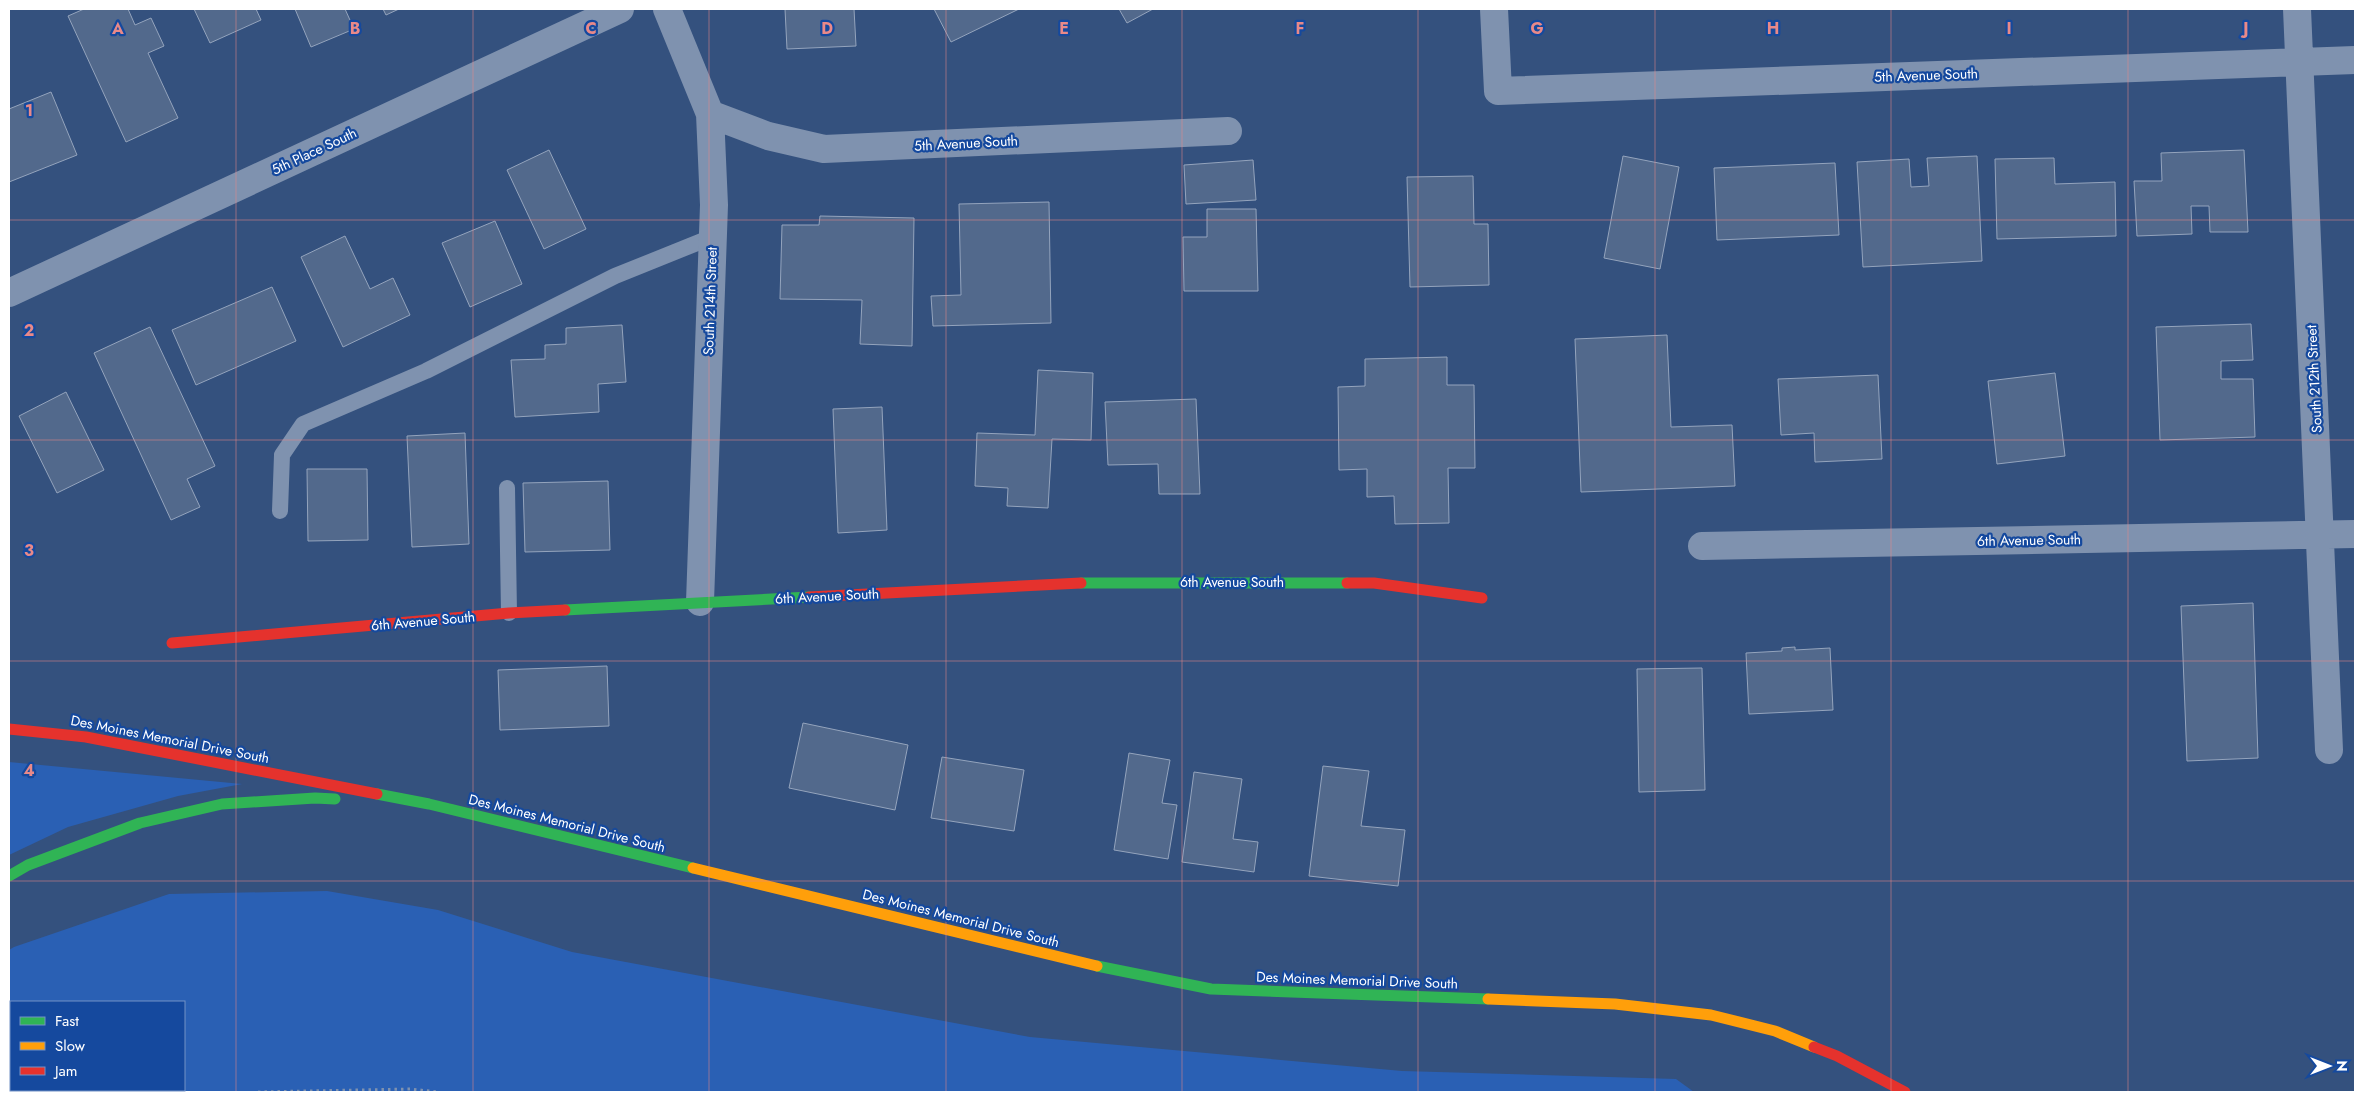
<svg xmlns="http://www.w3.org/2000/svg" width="2364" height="1101" viewBox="0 0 2364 1101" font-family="Jost,sans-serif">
<rect width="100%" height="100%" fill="#34517e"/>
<!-- green -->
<path fill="#2a60b4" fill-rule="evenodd" d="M 9,762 L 242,784 L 178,796 L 68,827 L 9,855 Z
M 327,891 L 438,910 L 572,952 L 1030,1037 L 1402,1071 L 1676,1079 L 1694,1092 L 9,1092 L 9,950 L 14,947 L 169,894 ZM 11,1002 L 184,1002 L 184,1090 L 11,1090 Z"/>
<!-- building -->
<path fill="#52698c" stroke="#94a4bd" d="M 84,9 L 128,9 L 135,25 L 151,18 L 164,46 L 148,53 L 178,118 L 126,142 L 68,16 Z
M 194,9 L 256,9 L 261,20 L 210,43 Z
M 295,9 L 345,9 L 354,29 L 311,47 Z
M 383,9 L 399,9 L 386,15 Z
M 785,9 L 854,9 L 856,46 L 787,49 Z
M 934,9 L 1019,9 L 951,42 Z
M 1119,9 L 1153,9 L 1127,23 Z
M 51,92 L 77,155 L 9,182 L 9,109 Z
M 549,150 L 586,229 L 544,249 L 507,170 Z
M 2244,150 L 2248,232 L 2210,232 L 2209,206 L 2191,206 L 2192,234 L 2137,236 L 2134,181 L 2162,181 L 2161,153 Z
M 1623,156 L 1679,167 L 1660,269 L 1604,258 Z
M 1977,156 L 1982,261 L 1863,267 L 1857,162 L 1909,159 L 1911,187 L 1929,186 L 1927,158 Z
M 2054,158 L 2055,184 L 2115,182 L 2116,236 L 1997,239 L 1995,159 Z
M 1253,160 L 1256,200 L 1186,204 L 1184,165 Z
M 1835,163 L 1839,235 L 1717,240 L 1714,168 Z
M 1473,176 L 1474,224 L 1488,224 L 1489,285 L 1410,287 L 1407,177 Z
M 1049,202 L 1051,323 L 933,326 L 931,296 L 961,295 L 959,204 Z
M 1207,209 L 1256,209 L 1258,291 L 1184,291 L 1183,237 L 1207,237 Z
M 820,216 L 914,218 L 912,346 L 860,344 L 862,300 L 780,299 L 782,225 L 819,225 Z
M 495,221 L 522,284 L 470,307 L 442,243 Z
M 345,236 L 370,289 L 393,278 L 410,315 L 343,347 L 301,257 Z
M 272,287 L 296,341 L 196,385 L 172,330 Z
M 2251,324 L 2253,360 L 2221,361 L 2221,379 L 2253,379 L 2255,437 L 2160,440 L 2156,327 Z
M 622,325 L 626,382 L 598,384 L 599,412 L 515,417 L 511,360 L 545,359 L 545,345 L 566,344 L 566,328 Z
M 150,327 L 215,466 L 187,479 L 200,507 L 171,520 L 94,353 Z
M 1667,335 L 1671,427 L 1732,425 L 1735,486 L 1581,492 L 1575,339 Z
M 1447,357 L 1447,385 L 1474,385 L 1475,468 L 1448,468 L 1449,523 L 1395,524 L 1394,496 L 1367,497 L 1367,469 L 1339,470 L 1338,387 L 1365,386 L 1365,359 Z
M 1038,370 L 1093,373 L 1091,440 L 1052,439 L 1048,508 L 1007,506 L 1008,488 L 975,486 L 977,433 L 1035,435 Z
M 2055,373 L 2065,456 L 1997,464 L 1988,381 Z
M 1878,375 L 1882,459 L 1815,462 L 1814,433 L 1781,435 L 1778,379 Z
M 66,392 L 104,470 L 57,493 L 19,416 Z
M 1196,399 L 1200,494 L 1159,494 L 1158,464 L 1108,465 L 1105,402 Z
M 882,407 L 887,530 L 838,533 L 833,409 Z
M 465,433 L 469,544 L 412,547 L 407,436 Z
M 307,469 L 367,469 L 368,540 L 308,541 Z
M 608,481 L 610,550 L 525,552 L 523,483 Z
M 2253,603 L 2258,758 L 2187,761 L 2181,606 Z
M 1795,647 L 1795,650 L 1830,648 L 1833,710 L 1749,714 L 1746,653 L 1782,651 L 1782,648 Z
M 607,666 L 609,726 L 500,730 L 498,670 Z
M 1702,668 L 1705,790 L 1639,792 L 1637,669 Z
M 803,723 L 908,745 L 895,810 L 789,788 Z
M 1129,753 L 1170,760 L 1162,803 L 1177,805 L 1168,859 L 1114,850 Z
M 942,757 L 1024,770 L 1014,831 L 931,818 Z
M 1323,766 L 1369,771 L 1361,826 L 1405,830 L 1398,886 L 1309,876 Z
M 1194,772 L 1242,779 L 1233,839 L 1258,842 L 1254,872 L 1182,862 Z"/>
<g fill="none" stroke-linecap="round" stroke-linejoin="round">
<!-- path -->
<path stroke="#7f92af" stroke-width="3" stroke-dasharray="2.5 4" stroke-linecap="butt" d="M 258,1092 L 410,1089 L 438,1092"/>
<!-- lane -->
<path stroke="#7f92af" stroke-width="16" d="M 507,488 L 509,613
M 280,511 L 282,455 L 303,424 L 426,371 L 615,276 L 712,237"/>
<!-- street -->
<path stroke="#7f92af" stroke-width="28" d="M 667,9 L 710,114 L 714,205 L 700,602
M 1494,9 L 1498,91 L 2355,60
M 2297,9 L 2329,750
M 710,114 L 768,136 L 824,149 L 1228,131
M 9,293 L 620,9
M 1702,546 L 2355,534"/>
<!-- fast -->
<path stroke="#30b455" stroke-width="11" d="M 1081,583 L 1347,583
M 565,610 L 809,597
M 377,794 L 429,804 L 693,868
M 9,876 L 28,865 L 140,823 L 222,804 L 315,798 L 335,799
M 1097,966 L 1211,989 L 1488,999"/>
<!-- slow -->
<path stroke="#ff9f0a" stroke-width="11" d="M 693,868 L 1097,966
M 1488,999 L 1615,1004 L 1711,1015 L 1775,1031 L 1814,1047"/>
<!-- jam -->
<path stroke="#e5322d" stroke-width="11" d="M 1347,583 L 1374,583 L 1482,598
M 809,597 L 1081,583
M 172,643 L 509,613 L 565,610
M 9,729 L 86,737 L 377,794
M 1814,1047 L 1837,1056 L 1905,1092"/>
</g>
<!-- grid -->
<path fill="none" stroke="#e88989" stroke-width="1" stroke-opacity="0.55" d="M 236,9 L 236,1092M 473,9 L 473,1092M 709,9 L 709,1092M 946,9 L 946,1092M 1182,9 L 1182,1092M 1418,9 L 1418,1092M 1655,9 L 1655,1092M 1891,9 L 1891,1092M 2128,9 L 2128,1092M 9,220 L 2355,220M 9,440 L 2355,440M 9,661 L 2355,661M 9,881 L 2355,881"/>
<g text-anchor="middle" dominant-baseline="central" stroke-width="4.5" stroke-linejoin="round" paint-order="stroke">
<!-- street labels -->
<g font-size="14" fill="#fff" stroke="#15499e">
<text transform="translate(1926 75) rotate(-2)">5th Avenue South</text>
<text transform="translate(966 143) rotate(-3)">5th Avenue South</text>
<text transform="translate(314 151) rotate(-25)">5th Place South</text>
<text transform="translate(710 301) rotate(-88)">South 214th Street</text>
<text transform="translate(2314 379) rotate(-93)">South 212th Street</text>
<text transform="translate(2029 540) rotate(-1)">6th Avenue South</text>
<text x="1232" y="582">6th Avenue South</text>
<text transform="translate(827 596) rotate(-3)">6th Avenue South</text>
<text transform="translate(423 621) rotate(-5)">6th Avenue South</text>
<text transform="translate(170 739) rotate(11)">Des Moines Memorial Drive South</text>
<text transform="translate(567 823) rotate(14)">Des Moines Memorial Drive South</text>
<text transform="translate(961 918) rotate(14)">Des Moines Memorial Drive South</text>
<text transform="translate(1357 980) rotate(2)">Des Moines Memorial Drive South</text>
</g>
</g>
<g font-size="16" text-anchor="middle" font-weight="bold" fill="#e88989" stroke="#15499e" stroke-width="4.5" stroke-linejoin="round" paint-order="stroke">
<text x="118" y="34">A</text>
<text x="355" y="34">B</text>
<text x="591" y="34">C</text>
<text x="827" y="34">D</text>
<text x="1064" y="34">E</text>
<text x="1300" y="34">F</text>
<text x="1537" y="34">G</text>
<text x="1773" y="34">H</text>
<text x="2009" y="34">I</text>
<text x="2246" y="34">J</text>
<text x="29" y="116">1</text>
<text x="29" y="336">2</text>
<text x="29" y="556">3</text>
<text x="29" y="776">4</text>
</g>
<!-- border -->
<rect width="2364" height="1101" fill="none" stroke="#ffffff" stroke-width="20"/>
<!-- legend -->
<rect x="10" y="1001" width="175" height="90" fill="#15499e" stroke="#7392c5"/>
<rect x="20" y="1017" width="25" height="8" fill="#30b455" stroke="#7392c5"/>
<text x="55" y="1026" font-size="15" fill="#ffffff">Fast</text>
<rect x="20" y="1042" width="25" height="8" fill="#ff9f0a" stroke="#7392c5"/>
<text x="55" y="1051" font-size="15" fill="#ffffff">Slow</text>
<rect x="20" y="1067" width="25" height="8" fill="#e5322d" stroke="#7392c5"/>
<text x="55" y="1076" font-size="15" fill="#ffffff">Jam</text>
<!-- north arrow -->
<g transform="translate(2329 1066) rotate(90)" stroke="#15499e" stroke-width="4" paint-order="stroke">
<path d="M0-4L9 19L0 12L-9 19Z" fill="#ffffff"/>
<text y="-8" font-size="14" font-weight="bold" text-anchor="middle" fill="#ffffff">N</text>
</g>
</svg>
